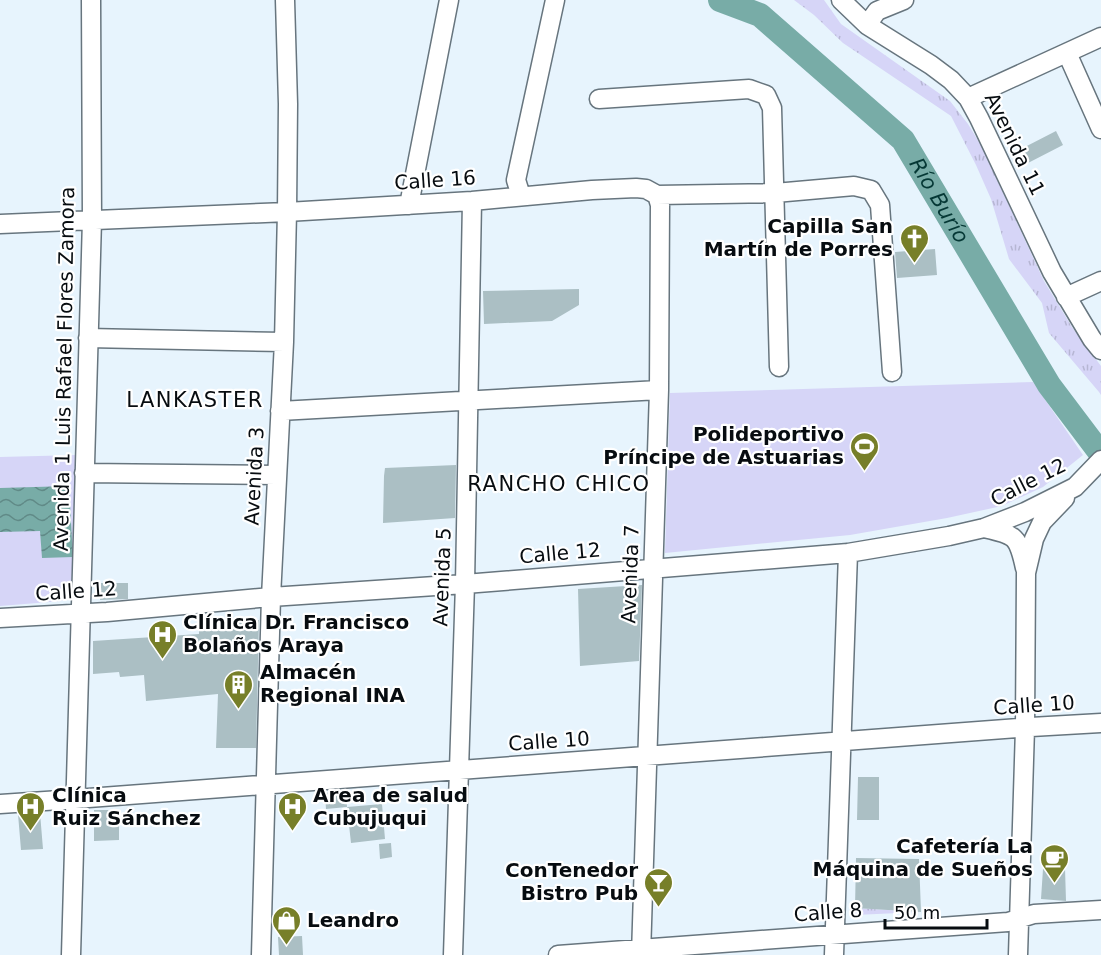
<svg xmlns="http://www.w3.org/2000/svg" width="1101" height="955" viewBox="0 0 1101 955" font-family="'DejaVu Sans',sans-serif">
<defs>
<pattern id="grass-tufts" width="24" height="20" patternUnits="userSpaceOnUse" patternTransform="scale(1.5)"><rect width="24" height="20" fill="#d6d5f7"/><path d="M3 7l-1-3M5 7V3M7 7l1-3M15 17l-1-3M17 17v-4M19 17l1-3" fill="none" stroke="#b6b6d3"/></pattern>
<pattern id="water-waves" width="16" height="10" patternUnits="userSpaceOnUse" patternTransform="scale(1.5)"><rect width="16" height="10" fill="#78aca7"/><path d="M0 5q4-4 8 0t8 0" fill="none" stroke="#608a87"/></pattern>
</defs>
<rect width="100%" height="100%" fill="#e7f4fd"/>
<!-- grass -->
<path fill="url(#grass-tufts)" d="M 794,0 L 824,0 L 841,24 L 950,101 L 968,124 L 982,147 L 1044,281 L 1072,327 L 1101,366 L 1101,395 L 1099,392 L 1049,333 L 1042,303 L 1009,259 L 991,199 L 976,165 L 951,116 L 843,43 L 814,15 Z
M 855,908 L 921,912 L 855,915 Z"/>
<!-- garden -->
<path fill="#d6d5f7" d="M 1033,382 L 1083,455 L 1043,487 L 1002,506 L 947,518 L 850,535 L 665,553 L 670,393 Z
M 77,455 L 80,584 L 70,589 L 68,597 L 62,601 L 0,606 L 0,457 Z"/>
<!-- water -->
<path fill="url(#water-waves)" d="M 69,486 L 73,557 L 42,558 L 40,531 L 0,532 L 0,488 Z"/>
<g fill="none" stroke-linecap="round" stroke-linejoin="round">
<!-- river -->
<path stroke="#78aca7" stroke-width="24" id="s1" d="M 720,0 L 760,15 L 903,140 L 1049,385 L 1101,454"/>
</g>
<!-- building -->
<path fill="#abbfc4" d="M 1056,131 L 1063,145 L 1028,163 L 1021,149 Z
M 935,249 L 937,275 L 897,278 L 895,252 Z
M 579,289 L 579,305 L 552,321 L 484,324 L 483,291 Z
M 456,465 L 455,518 L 383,523 L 384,476 L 385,468 Z
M 101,583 L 128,583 L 128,599 L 100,600 Z
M 642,585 L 639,661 L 580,666 L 578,589 Z
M 232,619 L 259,620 L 256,748 L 216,748 L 218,694 L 146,701 L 144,675 L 120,677 L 119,672 L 93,674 L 93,641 L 199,634 L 199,621 Z
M 858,777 L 879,777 L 879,820 L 857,820 Z
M 346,791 L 347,807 L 326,809 L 325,793 Z
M 382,804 L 385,839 L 351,843 L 347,807 Z
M 94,810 L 110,810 L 111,826 L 119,826 L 119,840 L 94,841 Z
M 40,813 L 43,849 L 21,850 L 18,814 Z
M 391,843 L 392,857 L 380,859 L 379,844 Z
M 856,858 L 919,859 L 921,912 L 855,908 Z
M 1065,868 L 1066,901 L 1041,899 L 1043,869 Z
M 302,936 L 303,955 L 279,955 L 278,937 Z"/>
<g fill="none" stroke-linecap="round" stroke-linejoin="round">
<defs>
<path id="minor" d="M 841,0 L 867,25 L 931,65 L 951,80 L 968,98 L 979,118 L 1052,272 L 1092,339 L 1101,350
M 867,25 L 877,11 L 904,0
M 1067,53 L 1101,129
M 968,98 L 1101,37
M 599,99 L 749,89 L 766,95 L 772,108 L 779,367
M 521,196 L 516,180 L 555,0
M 409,205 L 449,0
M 0,224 L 287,212 L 472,201 L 592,190 L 636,188 L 646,189 L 657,195 L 775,193 L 854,186 L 871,190 L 880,205 L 892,372
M 1066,297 L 1101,281
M 88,338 L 284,342
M 280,411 L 659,390
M 84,473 L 276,475
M 984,528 C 1015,535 1018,535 1025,568
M 0,618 L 107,612 L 271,597 L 465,584 L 848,553 L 949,536 L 984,528 L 1025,512 L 1075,487 L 1101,460
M 0,804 L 75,799 L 1031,727 L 1101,723
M 71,955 L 92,220 L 91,0
M 261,955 L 271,597 L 284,342 L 287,212 L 288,104 L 285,0
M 453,955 L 465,584 L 472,201
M 558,955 L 1008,922 L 1034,914 L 1101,910
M 641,955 L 659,390 L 660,205 L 657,195
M 834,955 L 848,553
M 1018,955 L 1025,728 L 1026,573 L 1034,539 L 1042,522 L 1065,498"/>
</defs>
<!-- minor casing -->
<use href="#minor" stroke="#67757e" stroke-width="21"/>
<!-- minor -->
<use href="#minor" stroke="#fff" stroke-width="18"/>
</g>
<!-- icons -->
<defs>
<symbol id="church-pin" viewBox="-11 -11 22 30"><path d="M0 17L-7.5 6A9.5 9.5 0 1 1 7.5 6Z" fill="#777f29" stroke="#fff"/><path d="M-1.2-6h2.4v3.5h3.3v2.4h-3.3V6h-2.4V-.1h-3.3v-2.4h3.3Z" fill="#fff"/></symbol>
<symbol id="stadium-pin" viewBox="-11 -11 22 30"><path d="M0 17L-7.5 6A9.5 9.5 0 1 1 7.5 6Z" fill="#777f29" stroke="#fff"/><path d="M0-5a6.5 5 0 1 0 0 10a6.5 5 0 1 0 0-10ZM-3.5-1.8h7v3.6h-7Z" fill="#fff"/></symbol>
<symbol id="hospital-pin" viewBox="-11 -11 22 30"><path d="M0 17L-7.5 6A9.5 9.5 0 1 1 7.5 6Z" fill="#777f29" stroke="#fff"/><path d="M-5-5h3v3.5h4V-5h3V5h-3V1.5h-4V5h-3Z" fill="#fff"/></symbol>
<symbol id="building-pin" viewBox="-11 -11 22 30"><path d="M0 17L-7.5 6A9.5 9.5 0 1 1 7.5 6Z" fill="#777f29" stroke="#fff"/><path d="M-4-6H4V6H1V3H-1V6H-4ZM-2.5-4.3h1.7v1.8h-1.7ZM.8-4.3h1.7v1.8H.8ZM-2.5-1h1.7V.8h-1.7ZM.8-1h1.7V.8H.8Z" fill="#fff"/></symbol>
<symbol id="cafe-pin" viewBox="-11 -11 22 30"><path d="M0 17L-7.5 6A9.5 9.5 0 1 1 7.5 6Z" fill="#777f29" stroke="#fff"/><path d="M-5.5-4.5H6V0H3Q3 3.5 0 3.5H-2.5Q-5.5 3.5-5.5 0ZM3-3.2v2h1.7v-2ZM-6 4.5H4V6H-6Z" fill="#fff"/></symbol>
<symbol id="bar-pin" viewBox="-11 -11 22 30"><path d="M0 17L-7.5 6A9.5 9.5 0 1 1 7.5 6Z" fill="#777f29" stroke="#fff"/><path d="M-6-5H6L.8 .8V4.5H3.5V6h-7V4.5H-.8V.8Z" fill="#fff"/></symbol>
<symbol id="shop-pin" viewBox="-11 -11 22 30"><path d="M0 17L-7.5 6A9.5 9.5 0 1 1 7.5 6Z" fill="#777f29" stroke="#fff"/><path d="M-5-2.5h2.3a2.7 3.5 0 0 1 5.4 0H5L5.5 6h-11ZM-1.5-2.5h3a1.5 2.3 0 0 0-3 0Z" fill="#fff"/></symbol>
</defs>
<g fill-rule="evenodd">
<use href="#church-pin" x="898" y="222" width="33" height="45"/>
<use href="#stadium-pin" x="848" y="430" width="33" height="45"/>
<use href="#hospital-pin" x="146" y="618" width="33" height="45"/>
<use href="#building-pin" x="222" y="668" width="33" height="45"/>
<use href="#hospital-pin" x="14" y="790" width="33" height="45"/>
<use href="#hospital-pin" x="276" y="790" width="33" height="45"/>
<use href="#cafe-pin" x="1038" y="842" width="33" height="45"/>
<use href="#bar-pin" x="642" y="866" width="33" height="45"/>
<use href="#shop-pin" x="270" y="904" width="33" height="45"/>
</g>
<g text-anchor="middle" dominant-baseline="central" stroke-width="4.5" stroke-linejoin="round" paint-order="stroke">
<!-- street labels -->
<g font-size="20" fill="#070c10" stroke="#fff">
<text transform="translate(1015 144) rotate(64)">Avenida 11</text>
<text transform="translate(435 180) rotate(-4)">Calle 16</text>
<text transform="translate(64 369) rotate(-89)">Avenida 1 Luis Rafael Flores Zamora</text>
<text transform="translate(254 476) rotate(-87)">Avenida 3</text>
<text transform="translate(1028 482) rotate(-27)">Calle 12</text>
<text transform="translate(560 553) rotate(-5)">Calle 12</text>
<text transform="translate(630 574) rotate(-88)">Avenida 7</text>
<text transform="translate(442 577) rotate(-88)">Avenida 5</text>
<text transform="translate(76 591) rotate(-4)">Calle 12</text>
<text transform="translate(1034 705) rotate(-4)">Calle 10</text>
<text transform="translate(549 741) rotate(-4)">Calle 10</text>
<text transform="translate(828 912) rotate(-4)">Calle 8</text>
</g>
<!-- poi labels -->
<g font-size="20" font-weight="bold" fill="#070c10" stroke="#fff" text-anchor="start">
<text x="893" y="226" text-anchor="end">Capilla San<tspan x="893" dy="23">Martín de Porres</tspan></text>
<text x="844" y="434" text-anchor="end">Polideportivo<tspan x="844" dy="23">Príncipe de Astuarias</tspan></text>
<text x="183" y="622">Clínica Dr. Francisco<tspan x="183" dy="23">Bolaños Araya</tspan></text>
<text x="260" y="672">Almacén<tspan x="260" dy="23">Regional INA</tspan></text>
<text x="52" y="795">Clínica<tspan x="52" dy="23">Ruiz Sánchez</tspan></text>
<text x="313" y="795">Area de salud<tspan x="313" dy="23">Cubujuqui</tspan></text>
<text x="1033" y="846" text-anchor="end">Cafetería La<tspan x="1033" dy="23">Máquina de Sueños</tspan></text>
<text x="638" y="870" text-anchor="end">ConTenedor<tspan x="638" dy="23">Bistro Pub</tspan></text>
<text x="307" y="920">Leandro</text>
</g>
<!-- water labels -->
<g font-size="21" font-style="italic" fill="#053835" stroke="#fff">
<text stroke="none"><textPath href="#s1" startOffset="303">Río Burío</textPath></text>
</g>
<!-- neighbourhood labels -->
<g font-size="21" letter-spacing="1.5" fill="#070c10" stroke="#fff">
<text x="195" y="400">LANKASTER</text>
<text x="559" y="484">RANCHO CHICO</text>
</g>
</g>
<!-- scale -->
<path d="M885 919v9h102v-9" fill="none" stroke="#070c10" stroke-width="3"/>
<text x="894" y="919" font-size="18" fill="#070c10" stroke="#ffffff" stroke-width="4.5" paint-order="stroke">50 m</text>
</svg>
